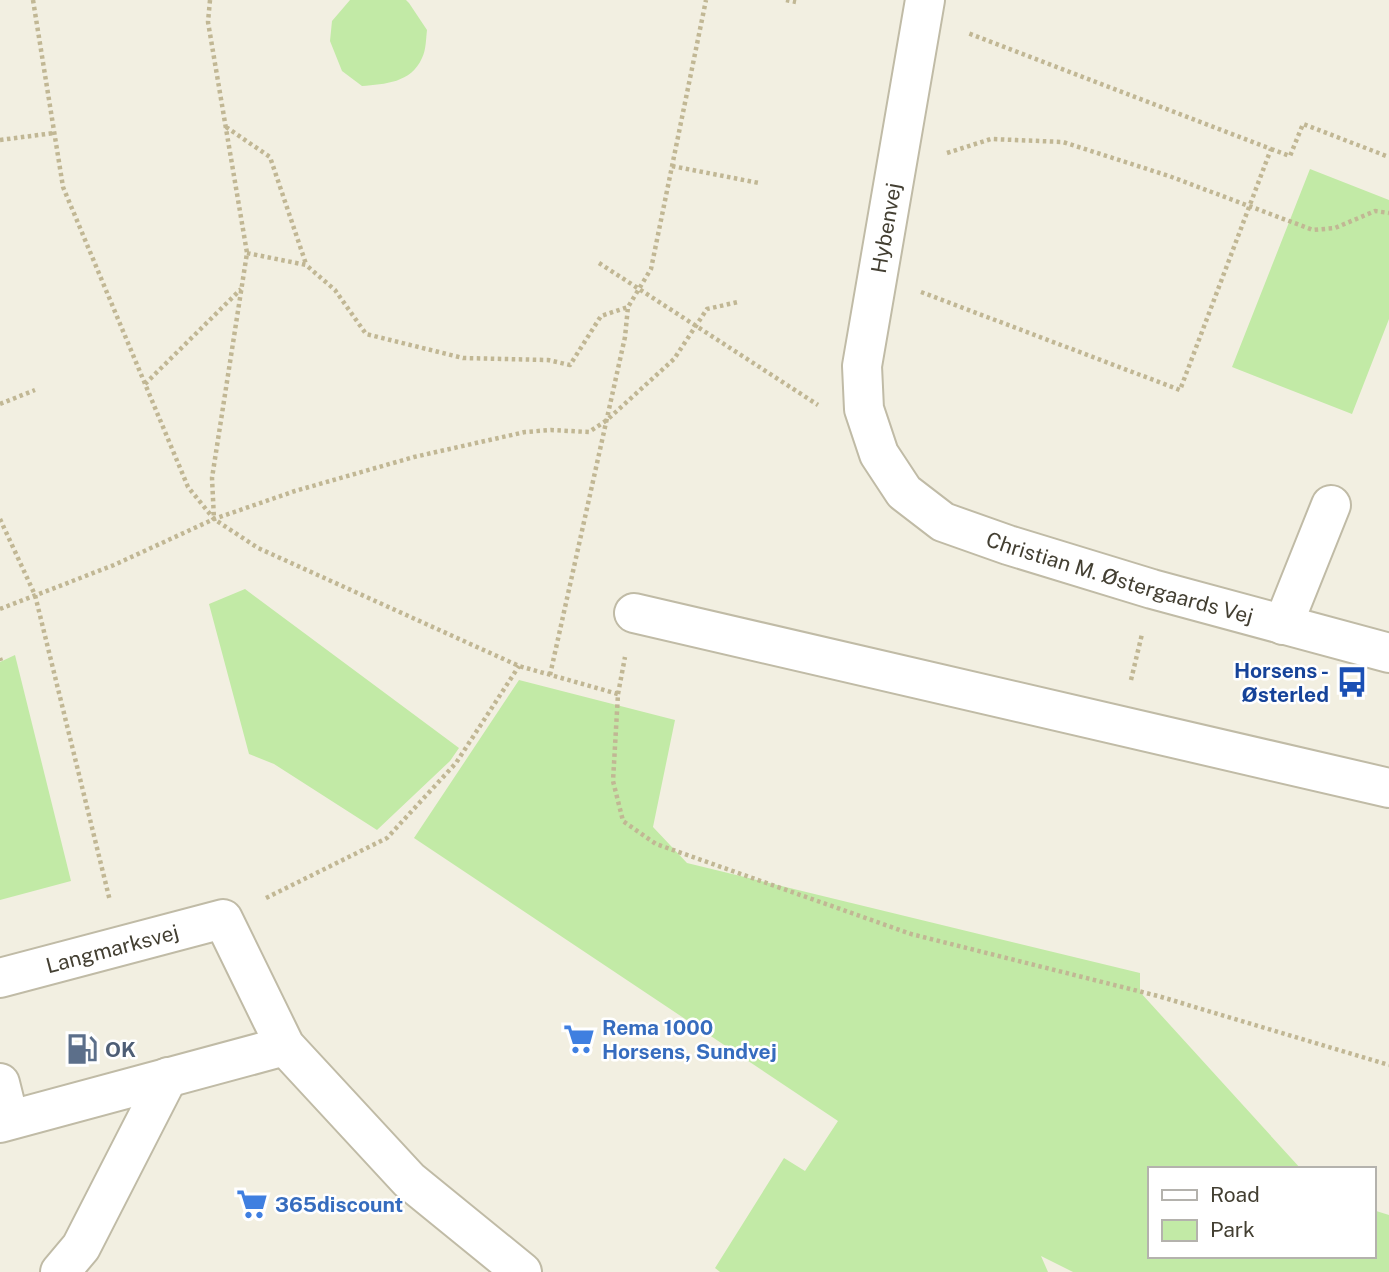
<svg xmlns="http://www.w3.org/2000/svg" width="1389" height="1272" viewBox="0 0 1389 1272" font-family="'Public Sans',sans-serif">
<rect width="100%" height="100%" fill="#f2efe1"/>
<!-- green -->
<path fill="#c2eaa6" d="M 350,0 L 406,0 L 409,3 L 427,30 C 426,38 426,51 422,58 C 411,83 385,84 362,86 L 342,71 L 330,41 L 332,21 Z
M 1310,169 L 1389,200 L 1389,319 L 1352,414 L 1232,367 Z
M 245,589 L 459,748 L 450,761 L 377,830 L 274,764 L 249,754 L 209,604 Z
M 15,655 L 71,881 L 0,900 L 0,662 Z
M 519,680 L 675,720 L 653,827 L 687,863 L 1140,973 L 1140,992 L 1301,1169 L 1149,1169 L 1149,1256 L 1373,1256 L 1373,1210 L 1389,1215 L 1389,1272 L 1073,1272 L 1041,1256 L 1048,1272 L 720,1272 L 715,1268 L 784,1158 L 805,1171 L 838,1121 L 414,838 Z"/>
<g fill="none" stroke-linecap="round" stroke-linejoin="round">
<defs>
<g id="minor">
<path id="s1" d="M 925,0 L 862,366 L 864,409 L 879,454 L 904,492 L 943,522 L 1008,545 L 1152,589 L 1389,653"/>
<path d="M 634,613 L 1389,788"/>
<path d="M 1283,625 L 1331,505"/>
<path id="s2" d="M 0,978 L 223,919 L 285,1046 L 409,1180 L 522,1272"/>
<path d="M 0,1083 L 9,1119"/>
<path d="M 0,1123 L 285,1046"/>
<path d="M 60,1272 L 81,1247 L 168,1077"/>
</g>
</defs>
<!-- minor casing -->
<use href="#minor" stroke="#c0bba6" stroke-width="42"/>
<!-- path -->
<path stroke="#c1b794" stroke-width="4.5" stroke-dasharray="3.5 3.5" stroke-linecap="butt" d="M 33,0 L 63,187 L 188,487 L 214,519 L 258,548 L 519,666 L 618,694 L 613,781 L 623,821 L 656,844 L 911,934 L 1158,996 L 1389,1065
M 210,0 L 208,22 L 247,253 L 212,478 L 214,519
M 786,0 L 796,2
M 226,127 L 270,157 L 306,264
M 0,140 L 54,133
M 1271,149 L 1290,156 L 1303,124 L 1389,157
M 947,153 L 991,139 L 1063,142 L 1169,176 L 1313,230 L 1335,228 L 1375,211 L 1389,213
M 672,166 L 759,183
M 247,253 L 306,265 L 335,290 L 366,334 L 463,358 L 548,360 L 570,365 L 601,316 L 628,307
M 599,263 L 818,405
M 921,292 L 1180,390 L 1271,149 L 968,33
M 145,384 L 241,289
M 0,404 L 35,390
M 0,519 L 35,595 L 110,901
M 0,609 L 114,565 L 214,519 L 295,491 L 414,457 L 525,432 L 551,430 L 589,432 L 607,420 L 674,359 L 707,309 L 738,302
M 0,658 L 1,661
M 550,675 L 625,337 L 628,307 L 651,269 L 706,0
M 1131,680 L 1142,634
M 618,694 L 625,657
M 266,898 L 387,838 L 456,763 L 519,666"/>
<!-- minor -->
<use href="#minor" stroke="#fff" stroke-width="38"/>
</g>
<!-- icons -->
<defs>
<symbol id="bus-bare" viewBox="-9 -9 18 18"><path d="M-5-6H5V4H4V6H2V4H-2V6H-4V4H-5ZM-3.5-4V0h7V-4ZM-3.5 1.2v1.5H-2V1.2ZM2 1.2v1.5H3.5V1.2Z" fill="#1a4fb4" stroke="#fff" stroke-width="2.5" paint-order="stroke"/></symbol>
<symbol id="supermarket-bare" viewBox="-9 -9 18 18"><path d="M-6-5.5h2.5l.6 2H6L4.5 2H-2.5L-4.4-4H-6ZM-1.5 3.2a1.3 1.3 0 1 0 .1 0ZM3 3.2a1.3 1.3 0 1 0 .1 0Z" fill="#3f7fe0" stroke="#fff" stroke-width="2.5" paint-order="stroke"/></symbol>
<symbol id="fuel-bare" viewBox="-9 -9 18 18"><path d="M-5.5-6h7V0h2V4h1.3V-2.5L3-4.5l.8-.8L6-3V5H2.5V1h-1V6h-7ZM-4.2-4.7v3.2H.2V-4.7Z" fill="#5c6f8a" stroke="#fff" stroke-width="2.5" paint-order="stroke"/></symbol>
</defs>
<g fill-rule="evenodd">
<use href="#bus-bare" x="1330" y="660" width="44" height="44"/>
<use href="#supermarket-bare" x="557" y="1017" width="44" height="44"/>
<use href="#fuel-bare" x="60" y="1027" width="44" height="44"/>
<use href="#supermarket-bare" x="230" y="1182" width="44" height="44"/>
</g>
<g text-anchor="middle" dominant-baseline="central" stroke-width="5" stroke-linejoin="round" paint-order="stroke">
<!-- street labels -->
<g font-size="21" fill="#433f32" stroke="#fff">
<text transform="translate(886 228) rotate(-80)">Hybenvej</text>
<text stroke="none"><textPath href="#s1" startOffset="742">Christian M. Østergaards Vej</textPath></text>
<text stroke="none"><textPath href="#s2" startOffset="116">Langmarksvej</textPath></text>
</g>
<!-- transit labels -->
<g font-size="21" font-weight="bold" fill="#164399" stroke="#fff" text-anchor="end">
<text x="1329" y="670">Horsens -<tspan x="1329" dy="24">Østerled</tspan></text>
</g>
<!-- shop labels -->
<g font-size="21" font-weight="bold" fill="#366cbe" stroke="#fff" text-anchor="start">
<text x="602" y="1027">Rema 1000<tspan x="602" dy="24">Horsens, Sundvej</tspan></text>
<text x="275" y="1204">365discount</text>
</g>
<!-- service labels -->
<g font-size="21" font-weight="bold" fill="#4e5e75" stroke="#fff" text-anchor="start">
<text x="105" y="1049">OK</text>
</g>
</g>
<!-- legend -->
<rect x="1148" y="1167" width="228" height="91" fill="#ffffff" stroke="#b4b2ad" stroke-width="2"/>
<rect x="1162" y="1190" width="35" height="10" fill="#ffffff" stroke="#b4b2ad" stroke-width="2"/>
<text x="1210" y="1202" font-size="21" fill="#433f32">Road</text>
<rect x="1162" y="1220" width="35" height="21" fill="#c2eaa6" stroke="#b4b2ad" stroke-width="2"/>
<text x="1210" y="1237" font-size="21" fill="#433f32">Park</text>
</svg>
